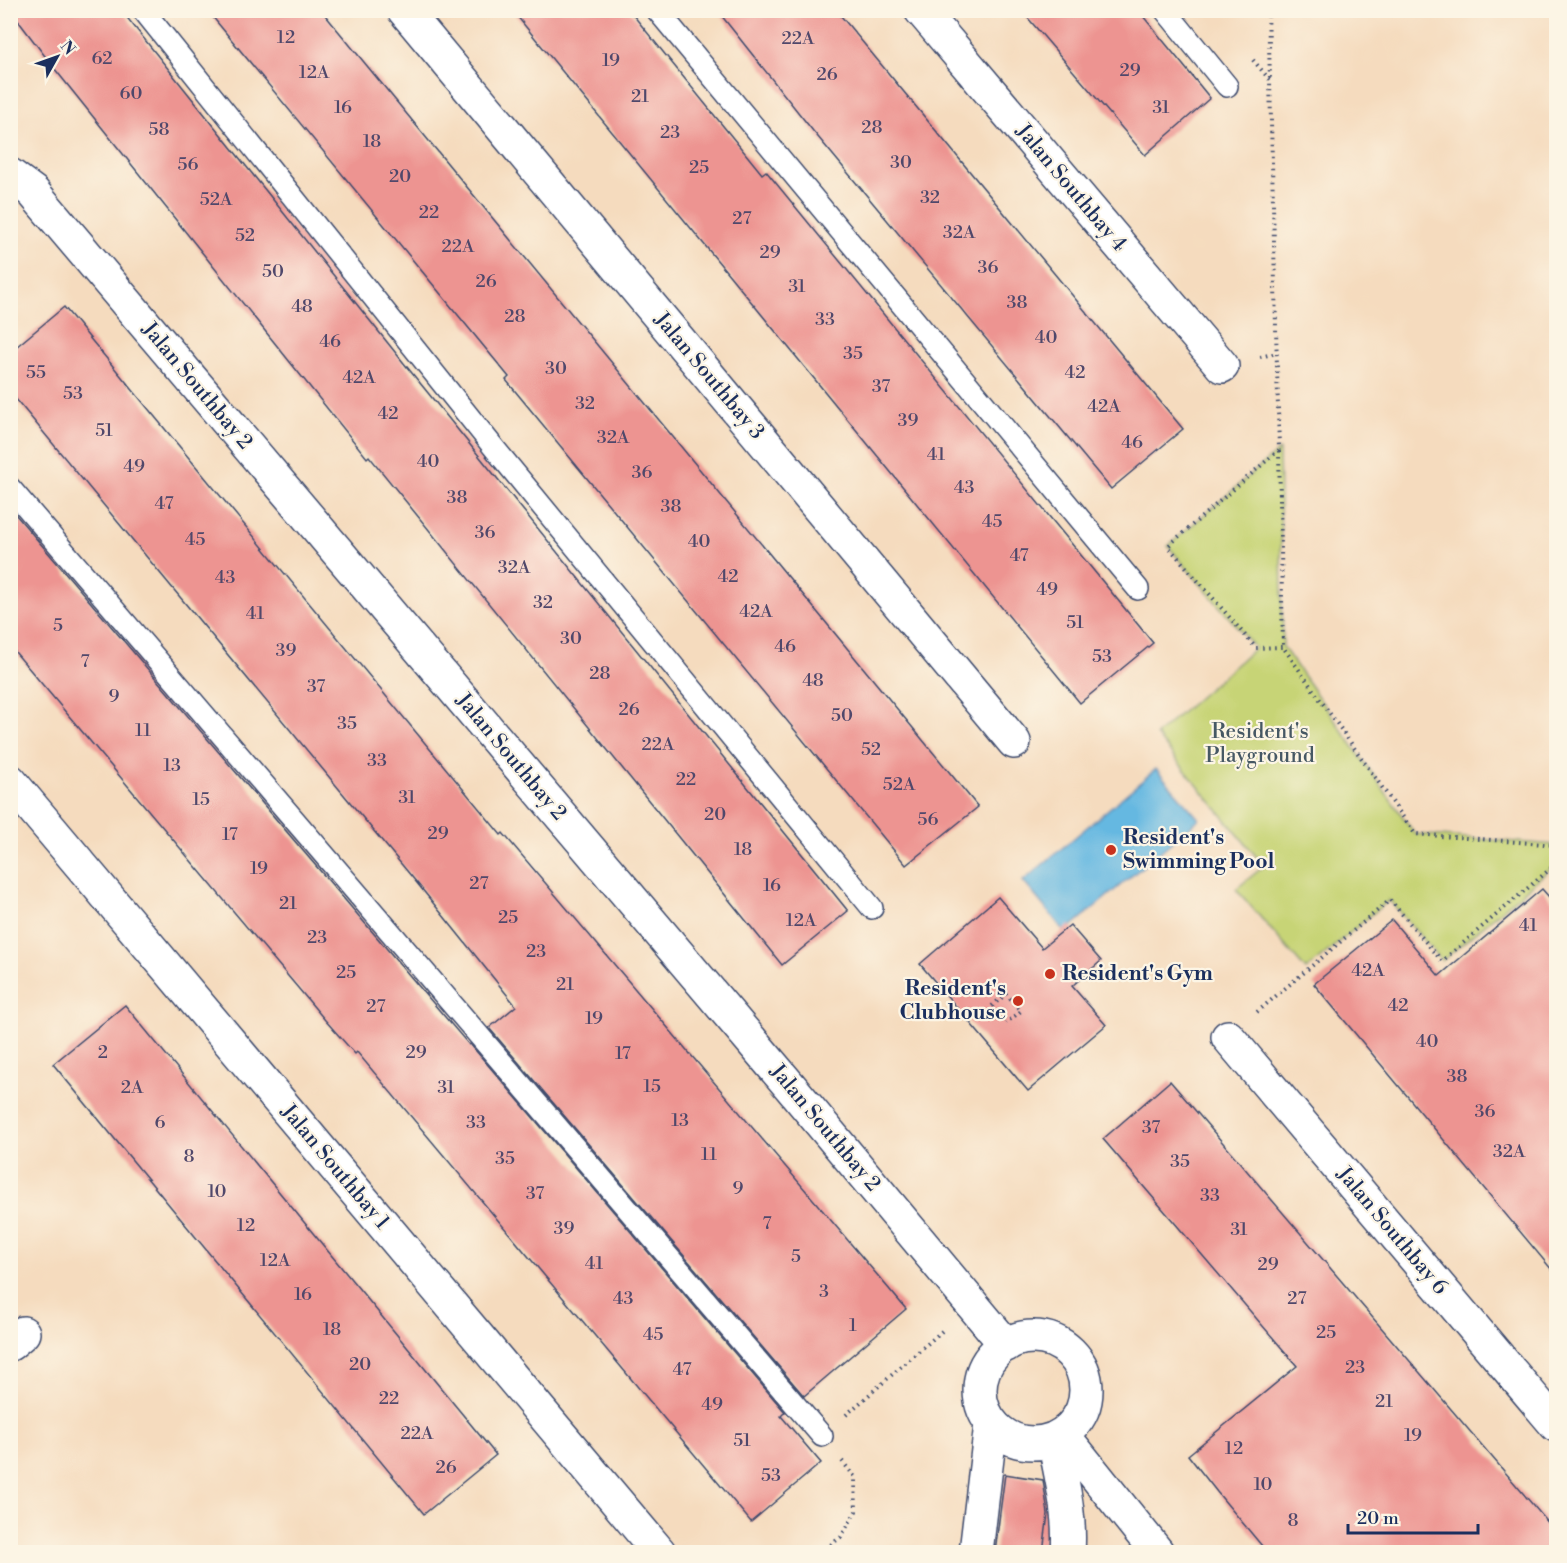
<svg xmlns="http://www.w3.org/2000/svg" width="1567" height="1563" viewBox="0 0 1567 1563" font-family="'Libre Bodoni',serif">
<rect width="100%" height="100%" fill="#fcf5e5"/>
<filter id="ink" filterUnits="userSpaceOnUse"><feTurbulence type="fractalNoise" baseFrequency=".0167" numOctaves="2"/><feDisplacementMap in="SourceGraphic" scale="12" xChannelSelector="R" yChannelSelector="G"/><feConvolveMatrix kernelMatrix="1 2 1 2 8 2 1 2 1" color-interpolation-filters="sRGB"/></filter>
<filter id="wash" filterUnits="userSpaceOnUse"><feTurbulence type="fractalNoise" baseFrequency=".008" numOctaves="4" result="noise"/><feDisplacementMap in="SourceGraphic" scale="24" xChannelSelector="R" yChannelSelector="G"/><feGaussianBlur stdDeviation="1.35" result="paint"/><feColorMatrix in="noise" values="0 0 0 0 0 0 0 0 0 0 0 0 0 0 0 0 0 1.4 0 .05"/><feComposite in="paint" operator="in"/></filter>
<g filter="url(#wash)">
<rect width="100%" height="100%" fill="#f5dbbe"/>
<!-- green -->
<path fill="#c7d476" stroke="#71826a" stroke-width="1.5" d="M 1279,450 L 1283,647 L 1415,834 L 1556,845 L 1556,864 L 1442,961 L 1389,900 L 1306,970 L 1236,889 L 1264,866 L 1156,735 L 1255,648 L 1168,546 Z"/>
<!-- water -->
<path fill="#65b8e1" stroke="#4074a0" stroke-width="1.5" d="M 1156,769 L 1199,819 L 1065,932 L 1023,881 Z"/>
<g id="blocks">
<!-- building -->
<path fill="#ed9491" d="M 10,10 L 121,10 L 407,367 L 848,911 L 782,965 L 369,456 L 367,458 L 54,68 Z
M 207,10 L 321,10 L 978,807 L 906,865 L 534,414 L 506,380 L 509,377 Z
M 512,10 L 629,10 L 762,174 L 766,171 L 1153,643 L 1080,703 Z
M 717,10 L 836,10 L 1183,429 L 1111,489 L 813,131 Z
M 1021,10 L 1138,10 L 1210,98 L 1145,155 Z
M 64,307 L 501,835 L 503,833 L 906,1309 L 804,1396 L 489,1028 L 516,1006 L 417,883 L 10,392 L 10,352 Z
M 10,508 L 469,1045 L 470,1044 L 785,1412 L 781,1416 L 821,1463 L 751,1522 L 357,1052 L 355,1054 L 325,1020 L 10,646 Z
M 1542,889 L 1557,906 L 1557,1276 L 1314,984 L 1392,920 L 1439,976 Z
M 998,897 L 1042,948 L 1070,925 L 1101,961 L 1072,986 L 1106,1025 L 1028,1091 L 920,964 Z
M 125,1005 L 496,1455 L 424,1514 L 53,1064 Z
M 1170,1081 L 1557,1533 L 1557,1552 L 1267,1552 L 1217,1492 L 1188,1455 L 1297,1366 L 1103,1139 Z
M 1005,1474 L 1043,1480 L 1048,1514 L 1043,1552 L 995,1552 Z"/>
</g>
</g>
<g filter="url(#ink)">
<use href="#blocks" fill-opacity="0" stroke="#3c496c" stroke-width="1.5"/>
<g fill="none" stroke-linecap="round" stroke-linejoin="round">
<defs>
<path id="lane" d="M 143,10 L 495,449 L 872,908
M 657,10 L 1138,589
M 1165,10 L 1227,86
M 10,488 L 822,1436"/>
<path id="street" d="M 404,10 L 1014,742
M 921,10 L 1222,366
M 10,175 L 33,192 L 794,1091 L 1006,1345
M 10,781 L 659,1552
M 1228,1037 L 1556,1425
M980 1390a53 53 0 1 1 106 0a53 53 0 1 1-106 0Z
M 10,1344 L 23,1333
M 1063,1435 L 1157,1552
M 1054,1440 C 1061,1477 1071,1514 1068,1552
M 976,1552 L 991,1424"/>
</defs>
<!-- lane casing -->
<use href="#lane" stroke="#3c496c" stroke-width="24"/>
<!-- street casing -->
<use href="#street" stroke="#3c496c" stroke-width="36"/>
<!-- path -->
<path stroke="#3c496c" stroke-width="4" stroke-dasharray="1.5 4.5" stroke-linecap="butt" d="M 1268,10 L 1270,79
M 1253,60 L 1270,80 L 1279,450 L 1168,546 L 1256,648 L 1283,647 L 1415,834 L 1556,845
M 1260,357 L 1277,353
M 1279,451 L 1283,647
M 992,1006 L 1006,994 L 1021,1011 L 1006,1023
M 1257,1012 L 1390,900 L 1442,961 L 1556,864
M 846,1415 L 942,1331
M 821,1552 L 841,1537 L 856,1511 L 855,1477 L 842,1461"/>
<!-- lane -->
<use href="#lane" stroke="#fff" stroke-width="21"/>
<!-- street -->
<use href="#street" stroke="#fff" stroke-width="33"/>
</g>
</g>
<!-- markers -->
<g fill="#c8321e" stroke="#fcf5e5" stroke-width="2">
<circle cx="1111" cy="850" r="6"/>
<circle cx="1050" cy="974" r="6"/>
<circle cx="1018" cy="1001" r="6"/>
</g>
<g text-anchor="middle" dominant-baseline="central" stroke-width="4.5" stroke-linejoin="round" paint-order="stroke">
<!-- number labels -->
<g font-size="18" fill="#50486b">
<text x="286" y="37">12</text>
<text x="798" y="38">22A</text>
<text x="102" y="58">62</text>
<text x="611" y="60">19</text>
<text x="1130" y="70">29</text>
<text x="314" y="72">12A</text>
<text x="827" y="74">26</text>
<text x="131" y="93">60</text>
<text x="640" y="96">21</text>
<text x="343" y="107">16</text>
<text x="1161" y="107">31</text>
<text x="872" y="127">28</text>
<text x="159" y="129">58</text>
<text x="670" y="132">23</text>
<text x="372" y="141">18</text>
<text x="901" y="162">30</text>
<text x="188" y="164">56</text>
<text x="699" y="167">25</text>
<text x="400" y="176">20</text>
<text x="930" y="197">32</text>
<text x="216" y="199">52A</text>
<text x="429" y="212">22</text>
<text x="742" y="218">27</text>
<text x="959" y="232">32A</text>
<text x="245" y="235">52</text>
<text x="458" y="246">22A</text>
<text x="770" y="252">29</text>
<text x="988" y="267">36</text>
<text x="273" y="271">50</text>
<text x="486" y="281">26</text>
<text x="797" y="286">31</text>
<text x="1017" y="302">38</text>
<text x="302" y="306">48</text>
<text x="515" y="316">28</text>
<text x="825" y="319">33</text>
<text x="1046" y="337">40</text>
<text x="330" y="341">46</text>
<text x="853" y="353">35</text>
<text x="556" y="368">30</text>
<text x="36" y="372">55</text>
<text x="1075" y="372">42</text>
<text x="359" y="377">42A</text>
<text x="881" y="386">37</text>
<text x="73" y="393">53</text>
<text x="585" y="403">32</text>
<text x="1104" y="406">42A</text>
<text x="388" y="413">42</text>
<text x="908" y="420">39</text>
<text x="104" y="430">51</text>
<text x="613" y="437">32A</text>
<text x="1132" y="442">46</text>
<text x="936" y="454">41</text>
<text x="428" y="461">40</text>
<text x="134" y="466">49</text>
<text x="642" y="472">36</text>
<text x="964" y="487">43</text>
<text x="457" y="497">38</text>
<text x="164" y="503">47</text>
<text x="671" y="506">38</text>
<text x="992" y="521">45</text>
<text x="485" y="532">36</text>
<text x="195" y="539">45</text>
<text x="699" y="541">40</text>
<text x="1019" y="555">47</text>
<text x="514" y="567">32A</text>
<text x="728" y="576">42</text>
<text x="225" y="577">43</text>
<text x="1047" y="589">49</text>
<text x="543" y="602">32</text>
<text x="756" y="611">42A</text>
<text x="255" y="613">41</text>
<text x="1075" y="622">51</text>
<text x="58" y="625">5</text>
<text x="571" y="638">30</text>
<text x="785" y="646">46</text>
<text x="286" y="650">39</text>
<text x="1102" y="656">53</text>
<text x="85" y="661">7</text>
<text x="600" y="673">28</text>
<text x="813" y="680">48</text>
<text x="316" y="686">37</text>
<text x="114" y="696">9</text>
<text x="629" y="709">26</text>
<text x="842" y="715">50</text>
<text x="347" y="723">35</text>
<text x="143" y="730">11</text>
<text x="658" y="744">22A</text>
<text x="871" y="749">52</text>
<text x="377" y="760">33</text>
<text x="172" y="765">13</text>
<text x="686" y="779">22</text>
<text x="899" y="784">52A</text>
<text x="407" y="797">31</text>
<text x="201" y="799">15</text>
<text x="715" y="814">20</text>
<text x="928" y="819">56</text>
<text x="438" y="833">29</text>
<text x="230" y="834">17</text>
<text x="743" y="849">18</text>
<text x="259" y="868">19</text>
<text x="479" y="883">27</text>
<text x="772" y="885">16</text>
<text x="288" y="903">21</text>
<text x="508" y="917">25</text>
<text x="801" y="920">12A</text>
<text x="1528" y="925">41</text>
<text x="317" y="937">23</text>
<text x="536" y="951">23</text>
<text x="1368" y="970">42A</text>
<text x="346" y="972">25</text>
<text x="565" y="984">21</text>
<text x="1398" y="1005">42</text>
<text x="376" y="1006">27</text>
<text x="594" y="1018">19</text>
<text x="1427" y="1041">40</text>
<text x="103" y="1052">2</text>
<text x="416" y="1052">29</text>
<text x="623" y="1053">17</text>
<text x="1457" y="1076">38</text>
<text x="652" y="1086">15</text>
<text x="132" y="1087">2A</text>
<text x="446" y="1087">31</text>
<text x="1485" y="1111">36</text>
<text x="680" y="1120">13</text>
<text x="160" y="1122">6</text>
<text x="476" y="1122">33</text>
<text x="1151" y="1127">37</text>
<text x="1509" y="1151">32A</text>
<text x="709" y="1154">11</text>
<text x="189" y="1156">8</text>
<text x="505" y="1158">35</text>
<text x="1180" y="1161">35</text>
<text x="738" y="1188">9</text>
<text x="217" y="1191">10</text>
<text x="535" y="1193">37</text>
<text x="1210" y="1195">33</text>
<text x="767" y="1223">7</text>
<text x="246" y="1225">12</text>
<text x="564" y="1228">39</text>
<text x="1239" y="1229">31</text>
<text x="796" y="1256">5</text>
<text x="275" y="1260">12A</text>
<text x="594" y="1263">41</text>
<text x="1268" y="1264">29</text>
<text x="824" y="1291">3</text>
<text x="303" y="1294">16</text>
<text x="623" y="1298">43</text>
<text x="1297" y="1298">27</text>
<text x="853" y="1325">1</text>
<text x="332" y="1329">18</text>
<text x="1326" y="1332">25</text>
<text x="653" y="1334">45</text>
<text x="360" y="1364">20</text>
<text x="1355" y="1367">23</text>
<text x="682" y="1369">47</text>
<text x="389" y="1398">22</text>
<text x="1384" y="1401">21</text>
<text x="712" y="1404">49</text>
<text x="417" y="1433">22A</text>
<text x="1413" y="1435">19</text>
<text x="742" y="1440">51</text>
<text x="1234" y="1448">12</text>
<text x="446" y="1467">26</text>
<text x="771" y="1475">53</text>
<text x="1263" y="1484">10</text>
<text x="1293" y="1520">8</text>
</g>
<!-- street labels -->
<g font-size="21" fill="#1b2f5e" stroke="#fcf5e5">
<text transform="translate(1071 188) rotate(50)">Jalan Southbay 4</text>
<text transform="translate(709 376) rotate(50)">Jalan Southbay 3</text>
<text transform="translate(197 386) rotate(50)">Jalan Southbay 2</text>
<text transform="translate(511 757) rotate(50)">Jalan Southbay 2</text>
<text transform="translate(825 1128) rotate(50)">Jalan Southbay 2</text>
<text transform="translate(335 1167) rotate(50)">Jalan Southbay 1</text>
<text transform="translate(1392 1231) rotate(50)">Jalan Southbay 6</text>
</g>
<!-- park labels -->
<g font-size="21" fill="#465864" stroke="#fcf5e5">
<text x="1260" y="732">Resident's<tspan x="1260" dy="24">Playground</tspan></text>
</g>
<!-- poi labels -->
<g font-size="21" font-weight="bold" fill="#1b2f5e" stroke="#fcf5e5" text-anchor="start">
<text x="1123" y="838">Resident's<tspan x="1123" dy="24">Swimming Pool</tspan></text>
<text x="1062" y="974">Resident's Gym</text>
<text x="1006" y="989" text-anchor="end">Resident's<tspan x="1006" dy="24">Clubhouse</tspan></text>
</g>
</g>
<!-- margin -->
<rect width="1567" height="1563" fill="none" stroke="#fcf5e5" stroke-width="36"/>
<!-- north arrow -->
<g transform="translate(57 57) rotate(50)" stroke="#fcf5e5" stroke-width="4.5" paint-order="stroke">
<path d="M0-4.5L10 22L0 15L-10 22Z" fill="#1b2f5e"/>
<text y="-9" font-size="16" font-weight="bold" text-anchor="middle" fill="#1b2f5e">N</text>
</g>
<!-- scale -->
<path d="M1348 1524v9h130v-9" fill="none" stroke="#1b2f5e" stroke-width="3"/>
<text x="1357" y="1524" font-size="18" fill="#1b2f5e" stroke="#fcf5e5" stroke-width="4.5" paint-order="stroke">20 m</text>
</svg>
